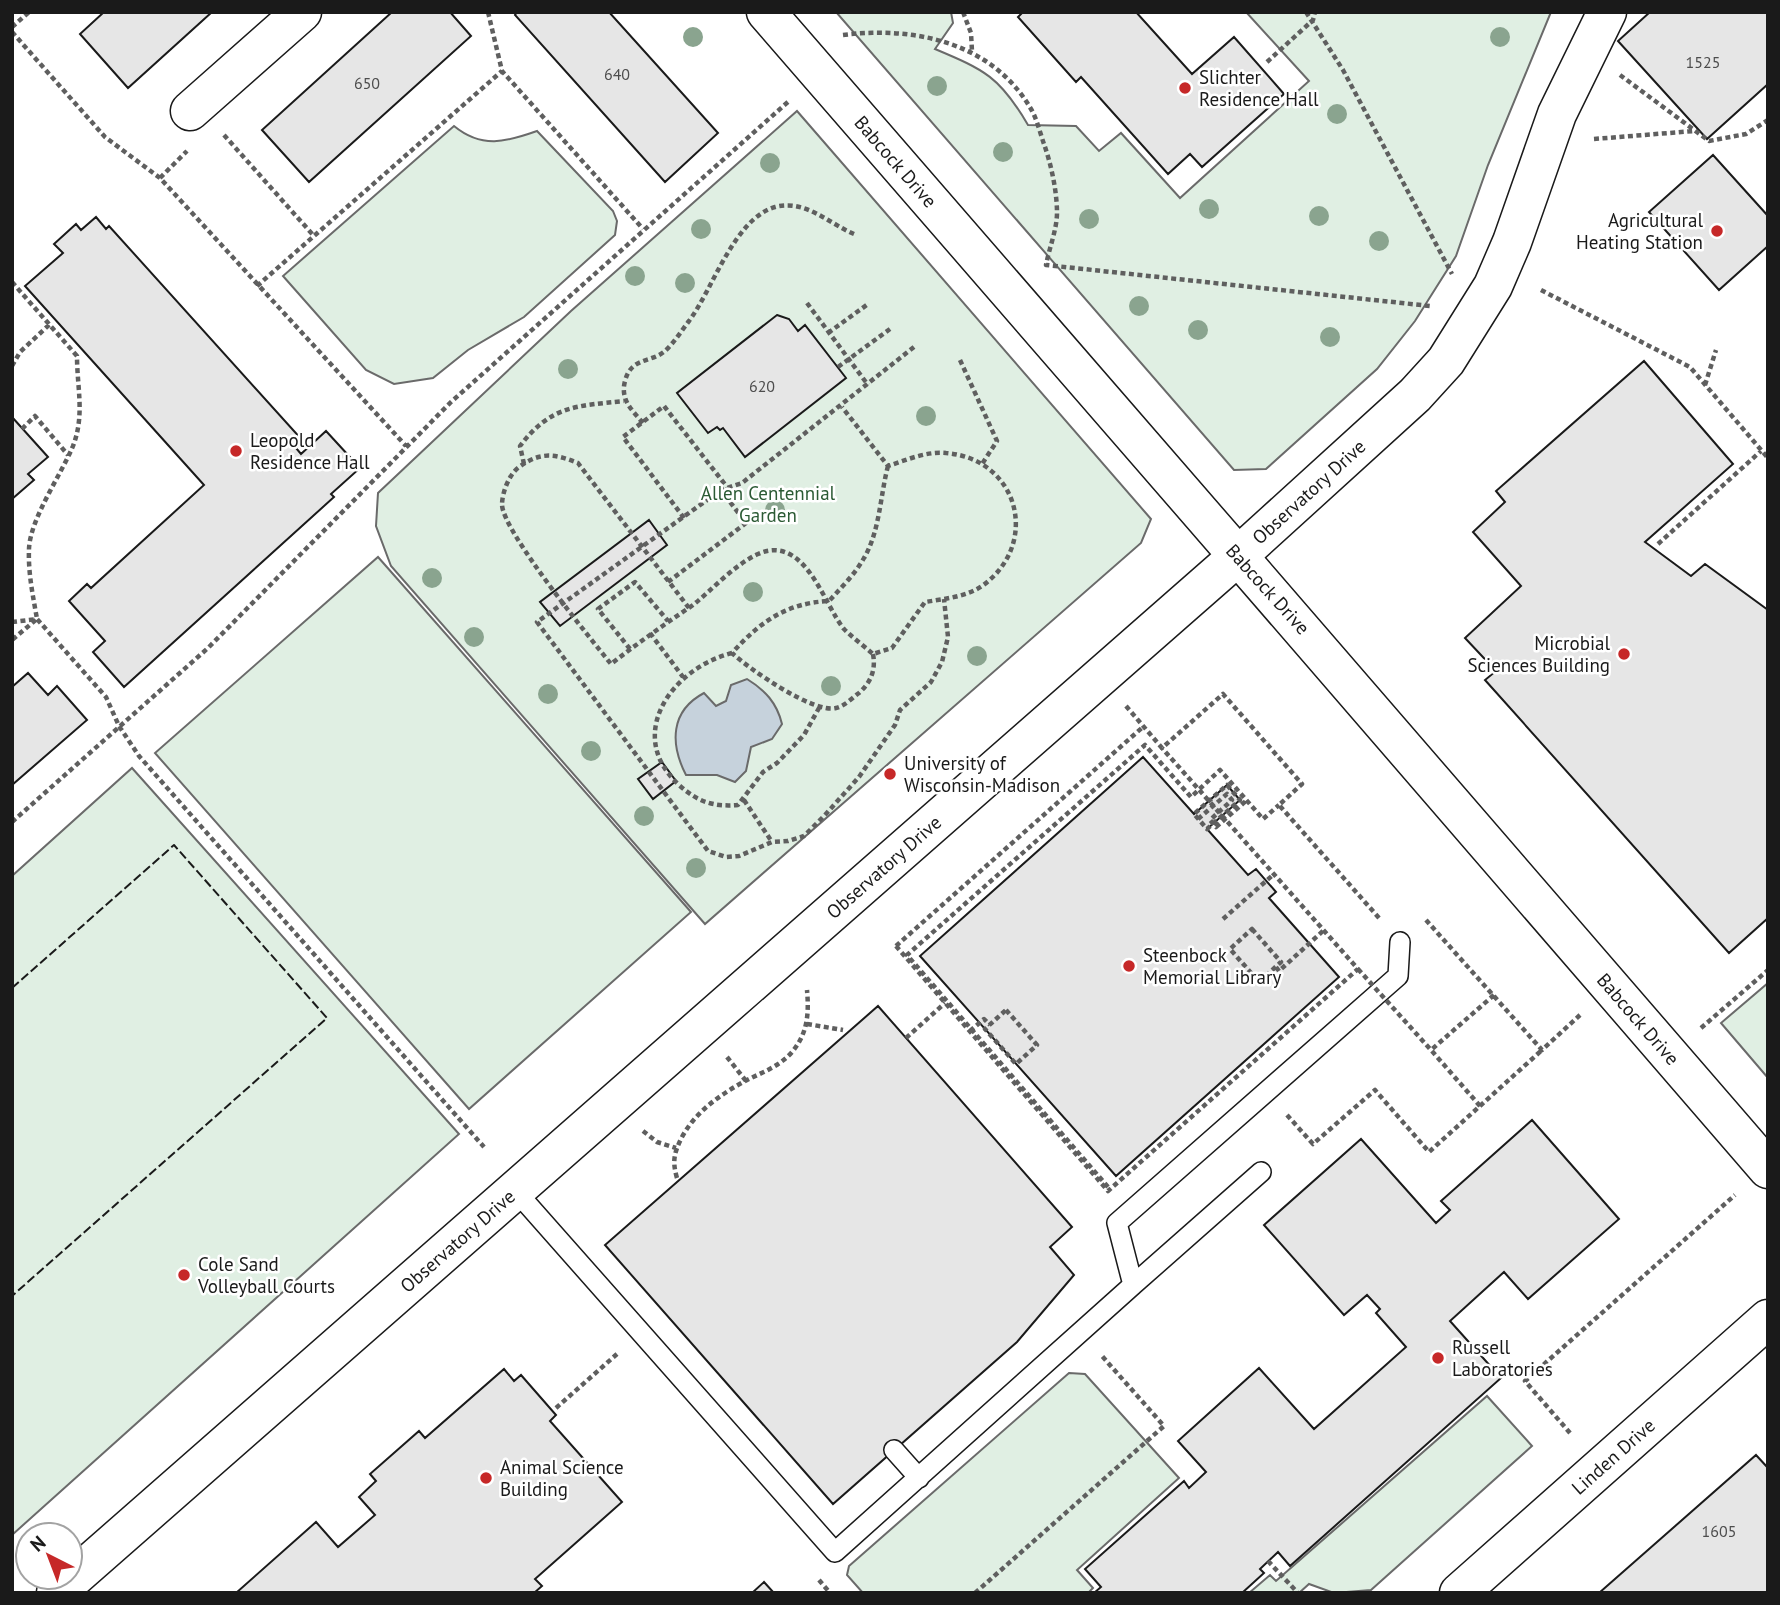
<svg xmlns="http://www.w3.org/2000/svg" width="1780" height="1605" viewBox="0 0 1780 1605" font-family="'PT Sans',sans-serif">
<rect width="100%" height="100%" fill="#fff"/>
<!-- green -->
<path fill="#e0efe3" stroke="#6a6a6a" stroke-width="2" d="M 836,12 L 951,12 L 953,23 L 935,49 C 985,70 1000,77 1028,125 L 1076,126 L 1099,151 L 1121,133 L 1180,198 L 1309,81 L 1246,12 L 1551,12 L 1488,165 L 1456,256 L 1415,321 L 1377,369 L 1266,469 L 1234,470 Z
M 797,111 L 1151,519 L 1141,543 L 705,924 L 391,566 L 376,526 L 378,493 L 571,311 Z
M 454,126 C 482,149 506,142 537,131 L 613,211 L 617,221 L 615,235 L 524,317 L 468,350 L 433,378 L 394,384 L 366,370 L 283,276 Z
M 378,557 L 691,912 L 469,1109 L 155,753 Z
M 132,768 L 459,1134 L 12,1535 L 12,876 Z
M 1768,983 L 1768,1078 L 1721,1023 Z
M 1069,1373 L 1085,1374 L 1179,1478 L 1077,1570 L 1093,1588 L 1088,1593 L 863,1593 L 847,1575 L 849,1566 Z
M 1487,1396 L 1532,1446 L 1371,1590 L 1334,1593 L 1309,1584 L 1299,1593 L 1249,1593 L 1270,1575 L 1276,1581 Z"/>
<!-- water -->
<path fill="#c6d2dc" stroke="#6a6a6a" stroke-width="2" d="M 747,679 C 765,690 777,703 782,724 L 772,739 L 751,747 L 746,771 L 735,782 L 717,775 L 686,775 C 670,744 670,711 704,693 L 716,706 L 726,701 L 731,685 Z"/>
<!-- building -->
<path fill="#e6e6e6" stroke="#1a1a1a" stroke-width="2" d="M 104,12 L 212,12 L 128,88 L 80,34 Z
M 392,12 L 450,12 L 471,36 L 309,182 L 262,130 Z
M 517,12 L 609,12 L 718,133 L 665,182 L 515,15 Z
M 1023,12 L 1136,12 L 1192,74 L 1234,37 L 1284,94 L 1202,167 L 1190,154 L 1168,174 L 1081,77 L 1076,82 L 1018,17 Z
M 1650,12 L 1768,12 L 1768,84 L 1707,139 L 1618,41 Z
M 1713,155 L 1768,216 L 1768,246 L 1719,290 L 1649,212 Z
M 96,217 L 106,229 L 109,226 L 303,441 L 296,448 L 301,454 L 326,431 L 360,468 L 331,494 L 334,497 L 124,687 L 93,652 L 105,641 L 69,601 L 87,584 L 91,588 L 204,485 L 25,286 L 63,253 L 54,244 L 76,224 L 81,230 Z
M 777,315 L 789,319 L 798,331 L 805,325 L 846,378 L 745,457 L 723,428 L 720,430 L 717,427 L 708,433 L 677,393 Z
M 1644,361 L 1733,464 L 1645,542 L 1691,576 L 1705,564 L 1768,610 L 1768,918 L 1729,953 L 1485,680 L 1496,671 L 1465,638 L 1521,586 L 1473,532 L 1505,502 L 1496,491 Z
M 12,417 L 48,457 L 28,474 L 34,480 L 12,499 Z
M 649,520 L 667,545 L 560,626 L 540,602 Z
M 28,673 L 48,695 L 57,686 L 87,720 L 12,785 L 12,687 Z
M 1143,757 L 1194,814 L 1227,785 L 1240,800 L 1207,829 L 1248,875 L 1256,869 L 1276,892 L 1269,898 L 1339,977 L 1116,1176 L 920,956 Z
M 662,762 L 676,781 L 653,799 L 638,779 Z
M 878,1006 L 1072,1227 L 1050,1247 L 1074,1275 L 1017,1342 L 833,1504 L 605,1245 Z
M 1532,1120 L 1619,1219 L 1528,1299 L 1504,1272 L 1450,1321 L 1501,1378 L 1290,1566 L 1278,1552 L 1260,1569 L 1264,1573 L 1242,1593 L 1094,1593 L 1101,1587 L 1085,1569 L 1184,1481 L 1189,1488 L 1206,1472 L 1178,1441 L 1259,1368 L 1314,1429 L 1406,1347 L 1376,1313 L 1380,1309 L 1367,1295 L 1344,1315 L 1264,1225 L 1361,1139 L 1436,1223 L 1450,1210 L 1441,1201 Z
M 504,1369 L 514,1381 L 521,1375 L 556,1415 L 550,1421 L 622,1502 L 535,1579 L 542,1586 L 534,1593 L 236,1593 L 316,1522 L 338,1547 L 375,1515 L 359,1497 L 376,1481 L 370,1474 L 419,1431 L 425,1438 Z
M 1756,1455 L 1768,1468 L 1768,1593 L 1599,1593 Z
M 764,1582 L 774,1593 L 752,1593 Z"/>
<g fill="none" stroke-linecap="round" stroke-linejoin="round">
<defs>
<path id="lane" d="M 514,1189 L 835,1552 L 1133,1285 L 1117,1223 L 1398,976 L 1400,942
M 1133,1285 L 1261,1172
M 894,1450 L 919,1478"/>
<g id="street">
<path id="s1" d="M 766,12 L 1238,556"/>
<path d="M 190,111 L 302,12"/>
</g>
<g id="secondary">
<path id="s2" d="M 1238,556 L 1768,1169"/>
<path id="s3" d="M 56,1593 L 1238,556 L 1415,395 L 1446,361 L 1493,286 L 1512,242 L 1557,114 L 1607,12"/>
<path id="s4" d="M 1459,1593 L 1768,1319"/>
</g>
</defs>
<!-- lane casing -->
<use href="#lane" stroke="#1a1a1a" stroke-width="22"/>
<!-- street casing -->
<use href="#street" stroke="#1a1a1a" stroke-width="41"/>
<!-- secondary casing -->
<use href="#secondary" stroke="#1a1a1a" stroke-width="41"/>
<!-- path -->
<path stroke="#5f5f5f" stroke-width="4.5" stroke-dasharray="5 3.5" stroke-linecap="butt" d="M 488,12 L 502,71 L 643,229
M 963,12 L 971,33 L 972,51
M 1306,12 L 1343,70 L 1452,274
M 12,27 L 29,12
M 12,32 L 105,137 L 160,178 L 406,446
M 843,35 C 914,26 992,42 1031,109 C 1037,119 1040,133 1044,144 C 1051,164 1057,191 1057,213 C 1057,229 1049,249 1046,265 L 1430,306
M 1267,62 L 1313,20 L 1315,12
M 1620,75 L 1709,141 L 1746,134 L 1768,120
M 224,135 L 314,236
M 1594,139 L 1694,131
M 160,178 L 187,151
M 12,282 L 77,356 C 77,388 85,415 73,446 C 61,475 30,519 29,549 C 28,573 33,596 37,619 L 12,640
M 257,286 L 502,71
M 1541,290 L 1690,367 L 1768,458
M 807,303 L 868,385
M 828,333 L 868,304
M 914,347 L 742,483 L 721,490 L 537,622 L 708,851 L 726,857 L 739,856 L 772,842 L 788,841 L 804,836 L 825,815 L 859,777 L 895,725 L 900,710 L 931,682 L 942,662 L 948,637 L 944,599
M 960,360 L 997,441 L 982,464
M 12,366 L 20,352 L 50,324
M 838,367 L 890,329
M 1705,385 L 1716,350
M 643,423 C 632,410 620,400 625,381 C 631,357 651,363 665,351 C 674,343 682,330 689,321 C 713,289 734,219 775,207 C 805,199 828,223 854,234
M 22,429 L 35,416 L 68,455
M 524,464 L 520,446 C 551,405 577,406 624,401
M 684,518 L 623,437 L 664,406 L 727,487
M 1658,544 L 1761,451
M 668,582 L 746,523 L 721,490
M 689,608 L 578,463 C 555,454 541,451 519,467 C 509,474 502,493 502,505 C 504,533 590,638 611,664 C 638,643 665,624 693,605 C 713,589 734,565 758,554 C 805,533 824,605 844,629 C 853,638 864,646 873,654 L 892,648 L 925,602 C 943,599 966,597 982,586 C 1041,544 1019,459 946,453 C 927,451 906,460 888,466 L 842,407
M 12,622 L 37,619 L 106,697 L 119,726 L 139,756 L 484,1147
M 650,633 L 683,677
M 630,649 L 598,609 L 635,582 L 668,621
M 732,653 C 672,668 624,735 679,785 C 698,802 713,807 738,805 L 763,772 L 777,763 L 804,735 L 819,708
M 873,654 C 876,670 871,682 859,693 C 852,698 845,706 836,708 C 814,714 749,669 732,653 C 760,622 786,603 829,601 C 841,588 855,574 864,558 C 880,531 880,496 888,466
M 1126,706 L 1162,748 L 1223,694 L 1302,784 L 1279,805 L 1380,919
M 1227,785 L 1240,800 L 1207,829 L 1194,814 Z
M 744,800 L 772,842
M 1198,819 L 1227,794 L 1232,800 L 1210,820 L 1216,827 L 1247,800
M 12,822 L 208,648 L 451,402 L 789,101
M 1223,919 L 1274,874
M 1426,920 L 1542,1050 L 1580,1015
M 1252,929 L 1281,962 L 1259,982 L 1230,949 Z
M 896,946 L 1144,726
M 1276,967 L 1279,971 L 1324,930
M 1006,1010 L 1037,1045 L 1016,1064 L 985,1029 Z
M 807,1024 L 843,1030
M 1701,1028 L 1768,970
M 906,1038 L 945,1003
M 727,1057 L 746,1081
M 1480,1106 L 1431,1050 L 1494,995
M 1287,1115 L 1313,1144 L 1375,1090 L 1429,1152 L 1542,1050
M 643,1131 L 657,1142 L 676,1148
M 677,1178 C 672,1161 674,1153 682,1137 C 696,1111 721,1094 747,1080 C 763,1072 780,1066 792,1052 C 808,1033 809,1013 807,990
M 1108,1187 L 907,955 L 1145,745 L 1191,797 L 1220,770 L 1263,819 L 1279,805
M 556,1408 L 617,1354
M 1570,1433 L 1525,1381 L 1735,1195
M 1268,1561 L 1298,1593
M 819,1580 L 830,1593
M 975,1593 L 1164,1426 L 1102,1356"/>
<!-- lane -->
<use href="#lane" stroke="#fff" stroke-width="19"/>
<!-- street -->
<use href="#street" stroke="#fff" stroke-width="38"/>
<!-- secondary -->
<use href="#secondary" stroke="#fff" stroke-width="38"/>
<!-- path-bridge -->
<path stroke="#5f5f5f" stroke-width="4.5" stroke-dasharray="5 3.5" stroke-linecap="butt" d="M 896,946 L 1108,1191 L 1358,969 L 1162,748
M 1358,969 L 1431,1050
M 970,1031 L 984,1019 L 990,1025"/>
<!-- fence -->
<path stroke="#1a1a1a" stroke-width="2" stroke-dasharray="9 3.5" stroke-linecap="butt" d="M 12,988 L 174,845 L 327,1018 L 12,1296"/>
</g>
<!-- trees -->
<g fill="#8aa48f">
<circle cx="693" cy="37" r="10"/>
<circle cx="1500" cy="37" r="10"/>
<circle cx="937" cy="86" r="10"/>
<circle cx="1337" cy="114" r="10"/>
<circle cx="1003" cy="152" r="10"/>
<circle cx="770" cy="163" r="10"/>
<circle cx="1209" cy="209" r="10"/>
<circle cx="1319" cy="216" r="10"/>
<circle cx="1089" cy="219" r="10"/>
<circle cx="701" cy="229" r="10"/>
<circle cx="1379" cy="241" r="10"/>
<circle cx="635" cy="276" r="10"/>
<circle cx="685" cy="283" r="10"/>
<circle cx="1139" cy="306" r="10"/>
<circle cx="1198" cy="330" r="10"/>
<circle cx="1330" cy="337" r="10"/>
<circle cx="568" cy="369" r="10"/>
<circle cx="926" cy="416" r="10"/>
<circle cx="775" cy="510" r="10"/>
<circle cx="432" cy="578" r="10"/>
<circle cx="753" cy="592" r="10"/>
<circle cx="474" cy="637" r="10"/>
<circle cx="977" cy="656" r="10"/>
<circle cx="831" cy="686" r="10"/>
<circle cx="548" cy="694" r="10"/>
<circle cx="591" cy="751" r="10"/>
<circle cx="644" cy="816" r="10"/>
<circle cx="696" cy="868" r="10"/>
</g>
<!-- markers -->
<g fill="#c62828" stroke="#fff" stroke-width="2.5">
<circle cx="1185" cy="88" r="7"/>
<circle cx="1717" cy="231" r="7"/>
<circle cx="236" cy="451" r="7"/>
<circle cx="1624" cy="654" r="7"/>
<circle cx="890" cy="774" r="7"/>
<circle cx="1129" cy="966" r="7"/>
<circle cx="184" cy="1275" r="7"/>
<circle cx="1438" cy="1358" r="7"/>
<circle cx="486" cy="1478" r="7"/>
</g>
<g text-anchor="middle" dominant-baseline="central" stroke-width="5" stroke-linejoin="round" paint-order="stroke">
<!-- number labels -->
<g font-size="16" fill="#4d4d4d">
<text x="1703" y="62">1525</text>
<text x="617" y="74">640</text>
<text x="367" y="83">650</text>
<text x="762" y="386">620</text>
<text x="1719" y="1531">1605</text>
</g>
<!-- poi labels -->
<g font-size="19" fill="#1a1a1a" stroke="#fff" text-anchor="start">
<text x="1199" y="77">Slichter<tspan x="1199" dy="22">Residence Hall</tspan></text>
<text x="1703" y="220" text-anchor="end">Agricultural<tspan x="1703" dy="22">Heating Station</tspan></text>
<text x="250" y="440">Leopold<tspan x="250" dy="22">Residence Hall</tspan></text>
<text x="1610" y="643" text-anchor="end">Microbial<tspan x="1610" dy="22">Sciences Building</tspan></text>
<text x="904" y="763">University of<tspan x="904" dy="22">Wisconsin-Madison</tspan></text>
<text x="1143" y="955">Steenbock<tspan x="1143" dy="22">Memorial Library</tspan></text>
<text x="198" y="1264">Cole Sand<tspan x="198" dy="22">Volleyball Courts</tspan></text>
<text x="1452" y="1347">Russell<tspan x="1452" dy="22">Laboratories</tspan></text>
<text x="500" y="1467">Animal Science<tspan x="500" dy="22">Building</tspan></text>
</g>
<!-- street labels -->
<g font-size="19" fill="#1a1a1a" stroke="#fff">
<text stroke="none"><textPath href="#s1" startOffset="198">Babcock Drive</textPath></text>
<text stroke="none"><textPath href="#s3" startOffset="1668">Observatory Drive</textPath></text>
<text transform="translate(1268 589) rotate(48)">Babcock Drive</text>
<text stroke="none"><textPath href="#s3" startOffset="1101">Observatory Drive</textPath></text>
<text stroke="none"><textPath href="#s2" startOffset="612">Babcock Drive</textPath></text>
<text stroke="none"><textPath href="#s3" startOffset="534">Observatory Drive</textPath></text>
<text stroke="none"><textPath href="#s4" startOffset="206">Linden Drive</textPath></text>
</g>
<!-- park labels -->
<g font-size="19" fill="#2b5a34" stroke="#fff">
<text x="768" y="493">Allen Centennial<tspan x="768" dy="22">Garden</tspan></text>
</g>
</g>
<!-- border -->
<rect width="1780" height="1605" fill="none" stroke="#1a1a1a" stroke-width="28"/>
<!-- north arrow -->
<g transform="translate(49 1556) rotate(318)"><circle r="33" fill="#ffffff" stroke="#a3a3a3" stroke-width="2"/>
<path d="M0-5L12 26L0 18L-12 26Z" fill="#c62828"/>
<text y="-10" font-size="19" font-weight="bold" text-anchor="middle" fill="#1a1a1a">N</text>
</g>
</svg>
